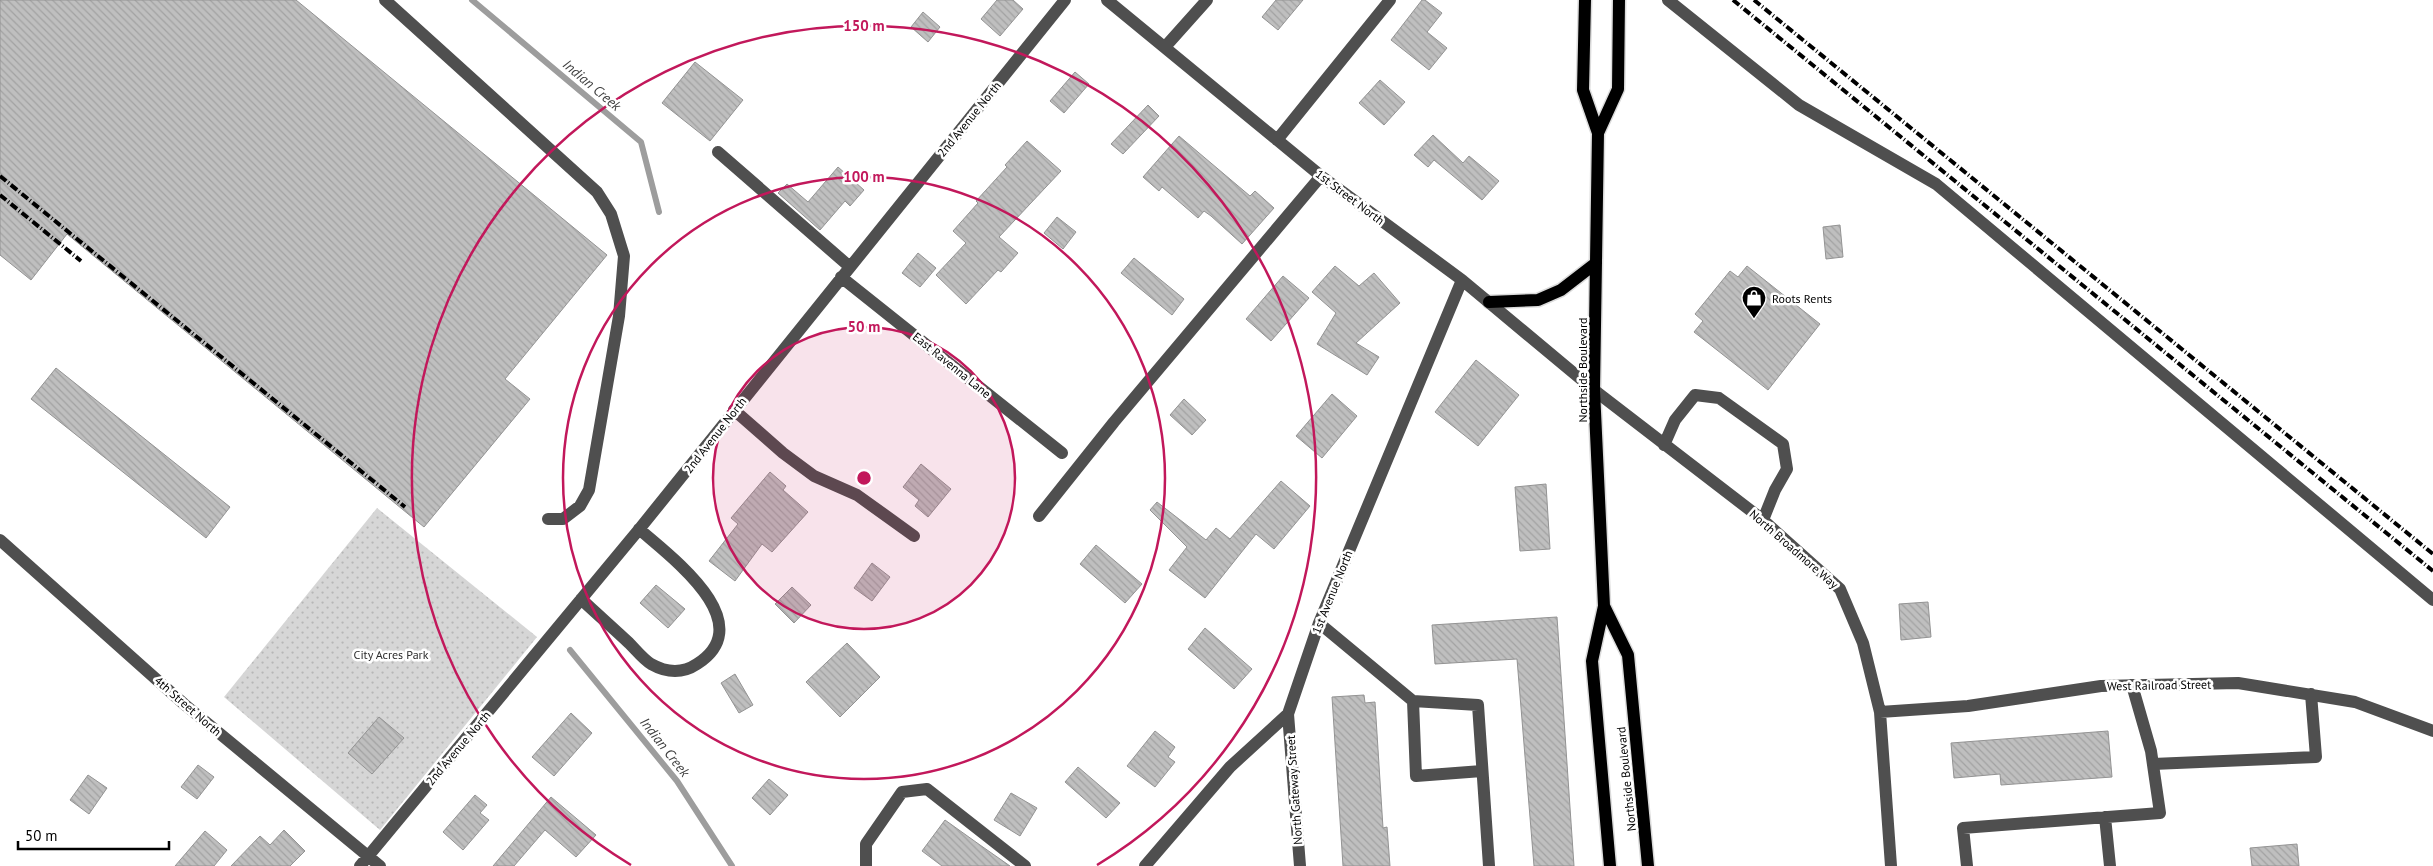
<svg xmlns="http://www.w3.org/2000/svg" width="2433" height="866" viewBox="0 0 2433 866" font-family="'PT Sans',sans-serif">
<defs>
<pattern id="park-dots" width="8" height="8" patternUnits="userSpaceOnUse" patternTransform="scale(1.25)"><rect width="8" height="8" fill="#d6d6d6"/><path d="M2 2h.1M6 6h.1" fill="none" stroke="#b6b6b6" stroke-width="1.8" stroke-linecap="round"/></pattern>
<pattern id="building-back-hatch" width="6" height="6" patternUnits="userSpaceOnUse" patternTransform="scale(1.25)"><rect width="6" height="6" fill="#bfbfbf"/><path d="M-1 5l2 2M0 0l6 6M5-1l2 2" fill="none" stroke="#a2a2a2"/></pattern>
</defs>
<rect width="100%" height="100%" fill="#fff"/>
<!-- park -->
<path fill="url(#park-dots)" d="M 377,508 L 537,637 L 380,830 L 224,697 Z"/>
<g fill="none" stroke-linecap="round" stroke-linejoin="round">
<!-- stream -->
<path stroke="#9d9d9d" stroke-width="6" d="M 472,0 L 641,142 L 659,212
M 570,650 L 677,781 L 732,866"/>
</g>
<!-- building -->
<path fill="url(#building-back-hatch)" stroke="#939393" d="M 0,0 L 296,0 L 607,255 L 505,379 L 530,399 L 424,527 L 67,234 L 31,280 L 0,255 Z
M 997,0 L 1013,0 L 1023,9 L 1000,36 L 981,19 Z
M 1276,0 L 1303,0 L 1278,30 L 1262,17 Z
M 1422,0 L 1425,0 L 1442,13 L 1427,32 L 1447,48 L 1429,70 L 1391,40 Z
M 923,12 L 940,27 L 928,42 L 911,27 Z
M 695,62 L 743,100 L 710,141 L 662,103 Z
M 1075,72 L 1089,84 L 1064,113 L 1050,101 Z
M 1380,80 L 1405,102 L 1384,125 L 1359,103 Z
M 1148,105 L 1159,116 L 1123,154 L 1111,144 Z
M 1433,135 L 1463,163 L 1469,156 L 1499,181 L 1482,200 L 1434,160 L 1428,167 L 1414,155 Z
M 1179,136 L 1250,196 L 1255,191 L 1274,208 L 1242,244 L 1211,216 L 1204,211 L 1198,218 L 1162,187 L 1159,191 L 1143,177 Z
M 1027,141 L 1061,171 L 999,237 L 1018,253 L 1001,272 L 998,270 L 966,304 L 936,275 L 966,243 L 953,231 L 978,203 L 976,201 L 1007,167 L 1005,165 Z
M 838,167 L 864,190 L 850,206 L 845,201 L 820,230 L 778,193 L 787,184 L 808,202 Z
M 1057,217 L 1076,232 L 1063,249 L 1044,233 Z
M 1840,225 L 1843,257 L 1826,259 L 1823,227 Z
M 918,253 L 936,268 L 920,287 L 902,273 Z
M 1134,258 L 1184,299 L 1172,315 L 1121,273 Z
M 1335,266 L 1359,286 L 1374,273 L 1400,303 L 1356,343 L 1379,357 L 1367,375 L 1317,344 L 1336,313 L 1312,292 Z
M 1747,266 L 1820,324 L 1768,390 L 1694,332 L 1703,321 L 1695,314 L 1730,271 L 1738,277 Z
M 1283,276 L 1309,298 L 1271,341 L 1246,319 Z
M 1476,360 L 1519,395 L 1478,446 L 1435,412 Z
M 56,368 L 230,507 L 206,538 L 31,399 Z
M 1332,394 L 1357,416 L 1322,458 L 1296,436 Z
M 1184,399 L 1206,420 L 1192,435 L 1170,415 Z
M 921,464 L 951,489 L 928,517 L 915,506 L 919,500 L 903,487 Z
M 770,472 L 786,486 L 783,490 L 808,512 L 772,552 L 762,544 L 735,581 L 709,561 L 738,524 L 731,518 Z
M 1281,481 L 1310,506 L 1274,549 L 1256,534 L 1205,598 L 1169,570 L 1187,547 L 1150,510 L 1157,502 L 1206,540 L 1216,528 L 1230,539 Z
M 1546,484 L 1550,549 L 1520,551 L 1515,487 Z
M 1096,545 L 1142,584 L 1125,603 L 1080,564 Z
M 872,563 L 890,577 L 872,601 L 854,588 Z
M 656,585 L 685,609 L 668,628 L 640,603 Z
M 792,587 L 811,605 L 794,623 L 775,604 Z
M 1928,602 L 1931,637 L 1901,640 L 1899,604 Z
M 1557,617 L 1574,866 L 1534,866 L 1517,659 L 1435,664 L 1432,625 Z
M 1205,628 L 1252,669 L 1234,689 L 1188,649 Z
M 847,643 L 880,677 L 840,717 L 806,682 Z
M 735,674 L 753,705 L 739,713 L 721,683 Z
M 1364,695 L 1365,703 L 1375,702 L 1383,828 L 1387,827 L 1390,866 L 1343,866 L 1332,697 Z
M 571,713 L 592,733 L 554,776 L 532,757 Z
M 379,717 L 404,738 L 372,774 L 348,753 Z
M 1155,731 L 1175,747 L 1168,757 L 1175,762 L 1155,787 L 1127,766 Z
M 2108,731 L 2112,777 L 2001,785 L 2000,774 L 1954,778 L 1951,743 Z
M 198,765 L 214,777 L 197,799 L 181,787 Z
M 1078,767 L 1120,803 L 1106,818 L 1065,782 Z
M 88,775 L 107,788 L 89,814 L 70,800 Z
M 769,779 L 788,795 L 770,815 L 752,798 Z
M 1011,793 L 1037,808 L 1020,836 L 994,820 Z
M 475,795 L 487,805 L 480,813 L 489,820 L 463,850 L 443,832 Z
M 551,797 L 596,835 L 576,857 L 545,830 L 514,866 L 493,866 Z
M 945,820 L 980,845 L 1010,866 L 942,866 L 922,851 Z
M 284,830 L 305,851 L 290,866 L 231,866 L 260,836 L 270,845 Z
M 205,831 L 227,850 L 214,866 L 175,866 Z
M 2297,844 L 2299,866 L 2252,866 L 2250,848 Z"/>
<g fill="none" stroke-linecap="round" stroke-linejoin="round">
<defs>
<path id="major" d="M 1585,0 L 1583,90 L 1598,133 L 1594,390 L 1604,606 L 1592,661 L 1610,866
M 1598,133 L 1618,89 L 1619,0
M 1489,302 L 1538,300 L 1561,290 L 1596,263
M 1604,606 L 1628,655 L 1648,866"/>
</defs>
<!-- major casing -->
<use href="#major" stroke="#dbdbdb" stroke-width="15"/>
<!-- minor -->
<path stroke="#4f4f4f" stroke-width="12" d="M 385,0 L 597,192 L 611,214 L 624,256 L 619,316 L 589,490 L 580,506 L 563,519 L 548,519
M 1107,0 L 1321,176 L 1462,280 L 1594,390 L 1763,520 L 1840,589 L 1863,643 L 1880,712 L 1891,866
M 1668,0 L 1799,105 L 1936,184 L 2433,600
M 1165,47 L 1207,0
M 1277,140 L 1390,0
M 718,152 L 850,267
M 841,277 L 1062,453
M 734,410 L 783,453 L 814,476 L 857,495 L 914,536
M 1664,445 L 1675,420 L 1695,395 L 1719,398 L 1783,444 L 1787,469 L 1775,490 L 1763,520
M 1039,516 L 1114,422 L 1321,176
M 0,540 L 184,704 L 380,866
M 581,599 C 597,614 613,628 629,643 C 636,650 643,659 651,664 C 667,673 682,674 697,664 C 761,623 671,557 639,529
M 1319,623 L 1413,701 L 1478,705 L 1489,866
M 1413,701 L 1416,776 L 1482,771
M 1880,712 L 1968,706 L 2101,686 L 2238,683 L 2355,702 L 2433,731
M 1288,714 L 1300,866
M 2153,764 L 2316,757 L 2311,694
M 2105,817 L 2110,866
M 360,866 L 641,527 L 1065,0
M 866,866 L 866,844 L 902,792 L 927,789 L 1025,866
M 1145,866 L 1230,767 L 1288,714 L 1319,623 L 1462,280
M 1967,866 L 1963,828 L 2160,813 L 2151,751 L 2132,685"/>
<!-- major -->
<use href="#major" stroke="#000" stroke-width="12"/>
<!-- rail -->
<path stroke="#000" stroke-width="4" stroke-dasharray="8 2.5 1 2.5" stroke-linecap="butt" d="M 1733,0 L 2433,571
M 1754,0 L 2433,554
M 0,176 L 405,507
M 0,195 L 81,261"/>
</g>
<!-- distance rings -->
<circle cx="864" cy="478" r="151" fill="#c2185b" fill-opacity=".12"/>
<g fill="none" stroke="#c2185b" stroke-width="2.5">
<circle cx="864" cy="478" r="151"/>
<circle cx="864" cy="478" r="301"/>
<path d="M631 865A452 452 0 1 1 1097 865"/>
</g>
<!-- icons -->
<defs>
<symbol id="shop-pin" viewBox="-11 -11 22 30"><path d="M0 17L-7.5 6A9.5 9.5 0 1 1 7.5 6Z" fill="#000" stroke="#fff"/><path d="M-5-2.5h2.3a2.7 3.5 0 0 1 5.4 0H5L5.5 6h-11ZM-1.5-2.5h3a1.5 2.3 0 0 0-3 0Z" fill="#fff"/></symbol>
</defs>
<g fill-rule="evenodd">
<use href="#shop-pin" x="1740" y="284" width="28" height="38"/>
</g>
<g text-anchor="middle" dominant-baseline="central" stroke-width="5" stroke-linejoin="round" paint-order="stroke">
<!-- street labels -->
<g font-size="12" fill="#000" stroke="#fff">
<text transform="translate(969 119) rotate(-51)">2nd Avenue North</text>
<text transform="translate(1350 197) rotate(37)">1st Street North</text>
<text transform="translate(952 365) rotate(39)">East Ravenna Lane</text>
<text transform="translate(1582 370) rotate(-90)">Northside Boulevard</text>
<text transform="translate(715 435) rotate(-52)">2nd Avenue North</text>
<text transform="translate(1794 549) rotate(41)">North Broadmore Way</text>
<text transform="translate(1332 592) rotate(-68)">1st Avenue North</text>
<text transform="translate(2159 685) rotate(-1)">West Railroad Street</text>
<text transform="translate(188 706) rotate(41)">4th Street North</text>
<text transform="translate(458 748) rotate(-50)">2nd Avenue North</text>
<text transform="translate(1626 779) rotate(-96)">Northside Boulevard</text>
<text transform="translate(1294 790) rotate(-94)">North Gateway Street</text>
</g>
<!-- poi labels -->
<g font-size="12" fill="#000" stroke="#fff" text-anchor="start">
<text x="1772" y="298">Roots Rents</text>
</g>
<!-- park labels -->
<g font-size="12" fill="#2d2d2d" stroke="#fff">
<text x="391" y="654">City Acres Park</text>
</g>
<!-- water labels -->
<g font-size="14" font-style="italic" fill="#3e3e3e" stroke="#fff">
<text transform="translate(592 85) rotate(40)">Indian Creek</text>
<text transform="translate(665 747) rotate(52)">Indian Creek</text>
</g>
</g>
<circle cx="864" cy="478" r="8" fill="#c2185b" stroke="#fff" stroke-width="2.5"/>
<g font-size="15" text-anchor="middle" font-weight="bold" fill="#c2185b" stroke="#fff" stroke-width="5" stroke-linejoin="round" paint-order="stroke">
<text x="864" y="31">150 m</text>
<text x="864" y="182">100 m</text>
<text x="864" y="332">50 m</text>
</g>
<!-- scale -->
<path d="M18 841v8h151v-8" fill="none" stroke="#000000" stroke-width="2.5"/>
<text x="25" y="841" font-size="15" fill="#000000" stroke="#ffffff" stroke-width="4" paint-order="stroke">50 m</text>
</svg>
